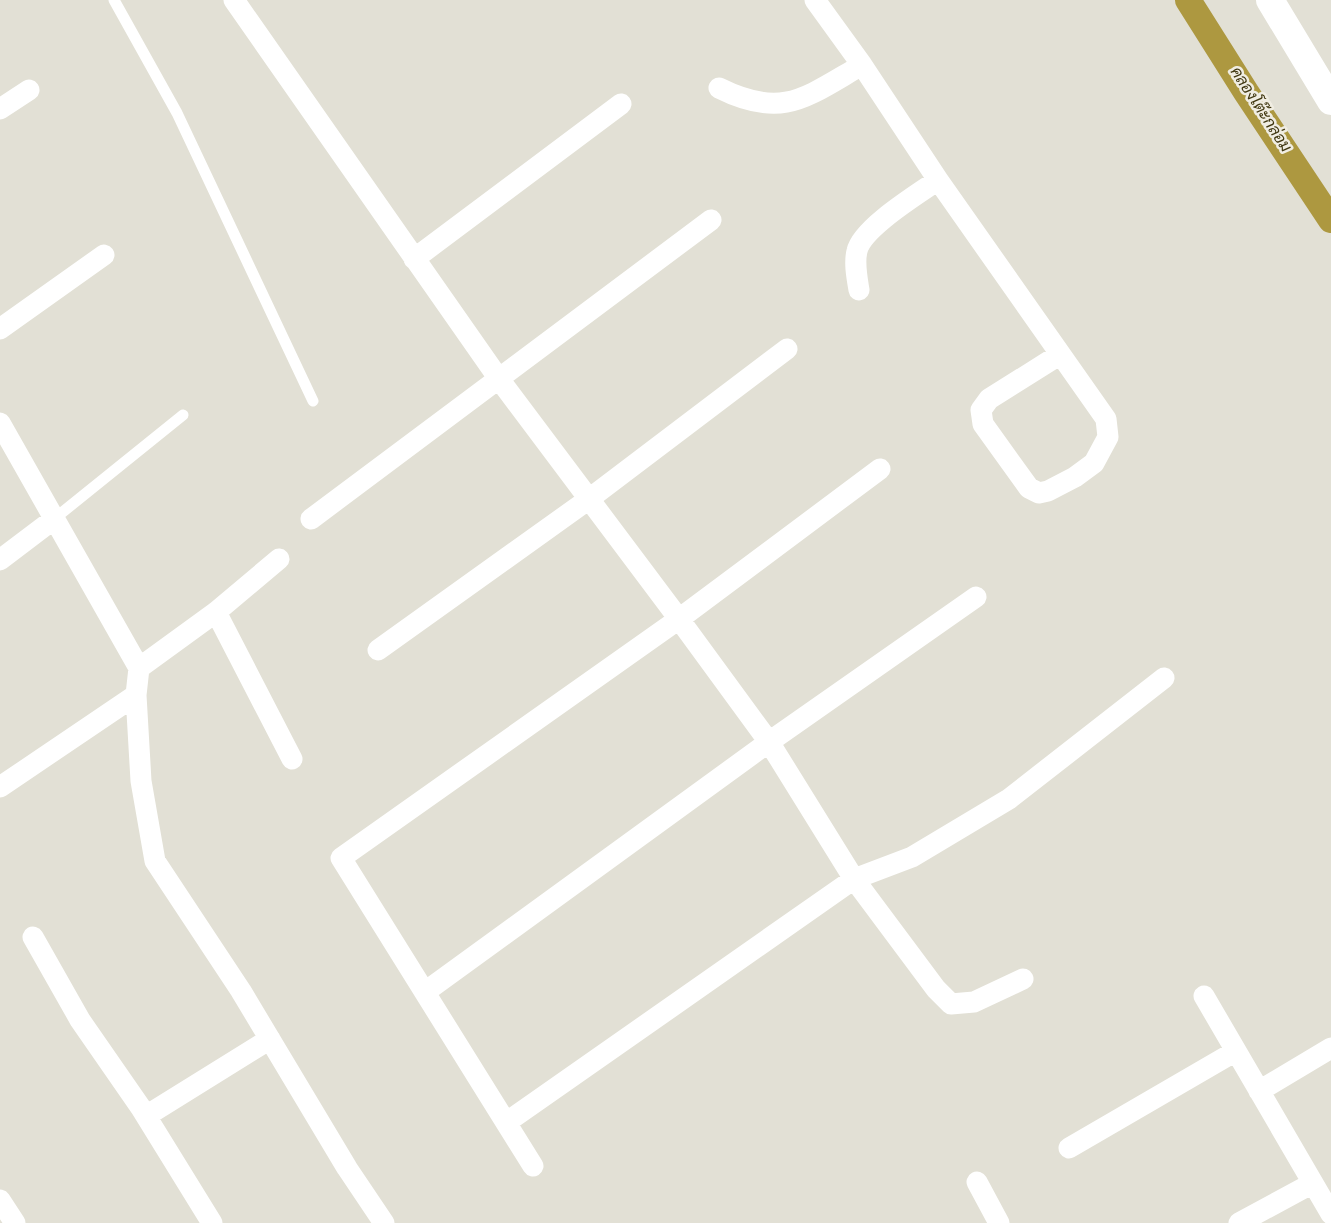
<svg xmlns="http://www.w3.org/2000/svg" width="1331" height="1223" viewBox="0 0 1331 1223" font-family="Overpass,Sarabun,sans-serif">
<rect width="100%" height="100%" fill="#e2e0d5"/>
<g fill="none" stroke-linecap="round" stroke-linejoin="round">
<!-- canal -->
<path stroke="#ad9840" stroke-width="26" d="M 1188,0 L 1246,92 L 1331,220"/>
<!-- lane -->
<path stroke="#fff" stroke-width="11" d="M 114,0 L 177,113 L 313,401
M 54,519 L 183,415"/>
<!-- street -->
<path stroke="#fff" stroke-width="21" d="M 234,0 L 499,379 L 679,619 L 769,742 L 854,879 L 936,989 L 951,1004 L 974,1002 L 1023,979
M 815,0 L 862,65 L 938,180 L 1106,419 L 1108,437 L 1094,463 L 1075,477 L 1048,491 L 1039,493 L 1029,488 L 983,424 L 981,410 L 989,399 L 1059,355
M 719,88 C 783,120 806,97 862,65
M 0,109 L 29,90
M 414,259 L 621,104
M 859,290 C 857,278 854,263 857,251 C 862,228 918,194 938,180
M 0,329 L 104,255
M 0,423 L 139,668 L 136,695 L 141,781 L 155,861 L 241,991 L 347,1168 L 384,1223
M 311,519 L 711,220
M 0,560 L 54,519
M 216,612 L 292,759
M 378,650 L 589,499 L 787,349
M 139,668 L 216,612 L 279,559
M 0,787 L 136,695
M 33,937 L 80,1020 L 141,1108 L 212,1223
M 425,992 L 769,742 L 976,597
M 1204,996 L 1331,1214
M 1259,1091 L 1331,1048
M 146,1116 L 270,1039
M 507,1122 L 854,879 L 912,857 L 1009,799 L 1164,678
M 1069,1148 L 1236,1051
M 533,1166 L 341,858 L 679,619 L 880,469
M 977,1182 L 999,1223
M 0,1200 L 15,1223
M 1239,1223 L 1313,1183"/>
<!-- secondary -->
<path stroke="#fff" stroke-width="28" d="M 1270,0 L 1331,101"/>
</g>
<g text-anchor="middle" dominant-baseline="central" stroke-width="5" stroke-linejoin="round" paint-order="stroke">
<!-- water labels -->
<g font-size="16" font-style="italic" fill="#403711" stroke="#f0ede2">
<text transform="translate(1260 110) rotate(57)">คลองโต๊ะกล่อม</text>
</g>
</g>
</svg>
